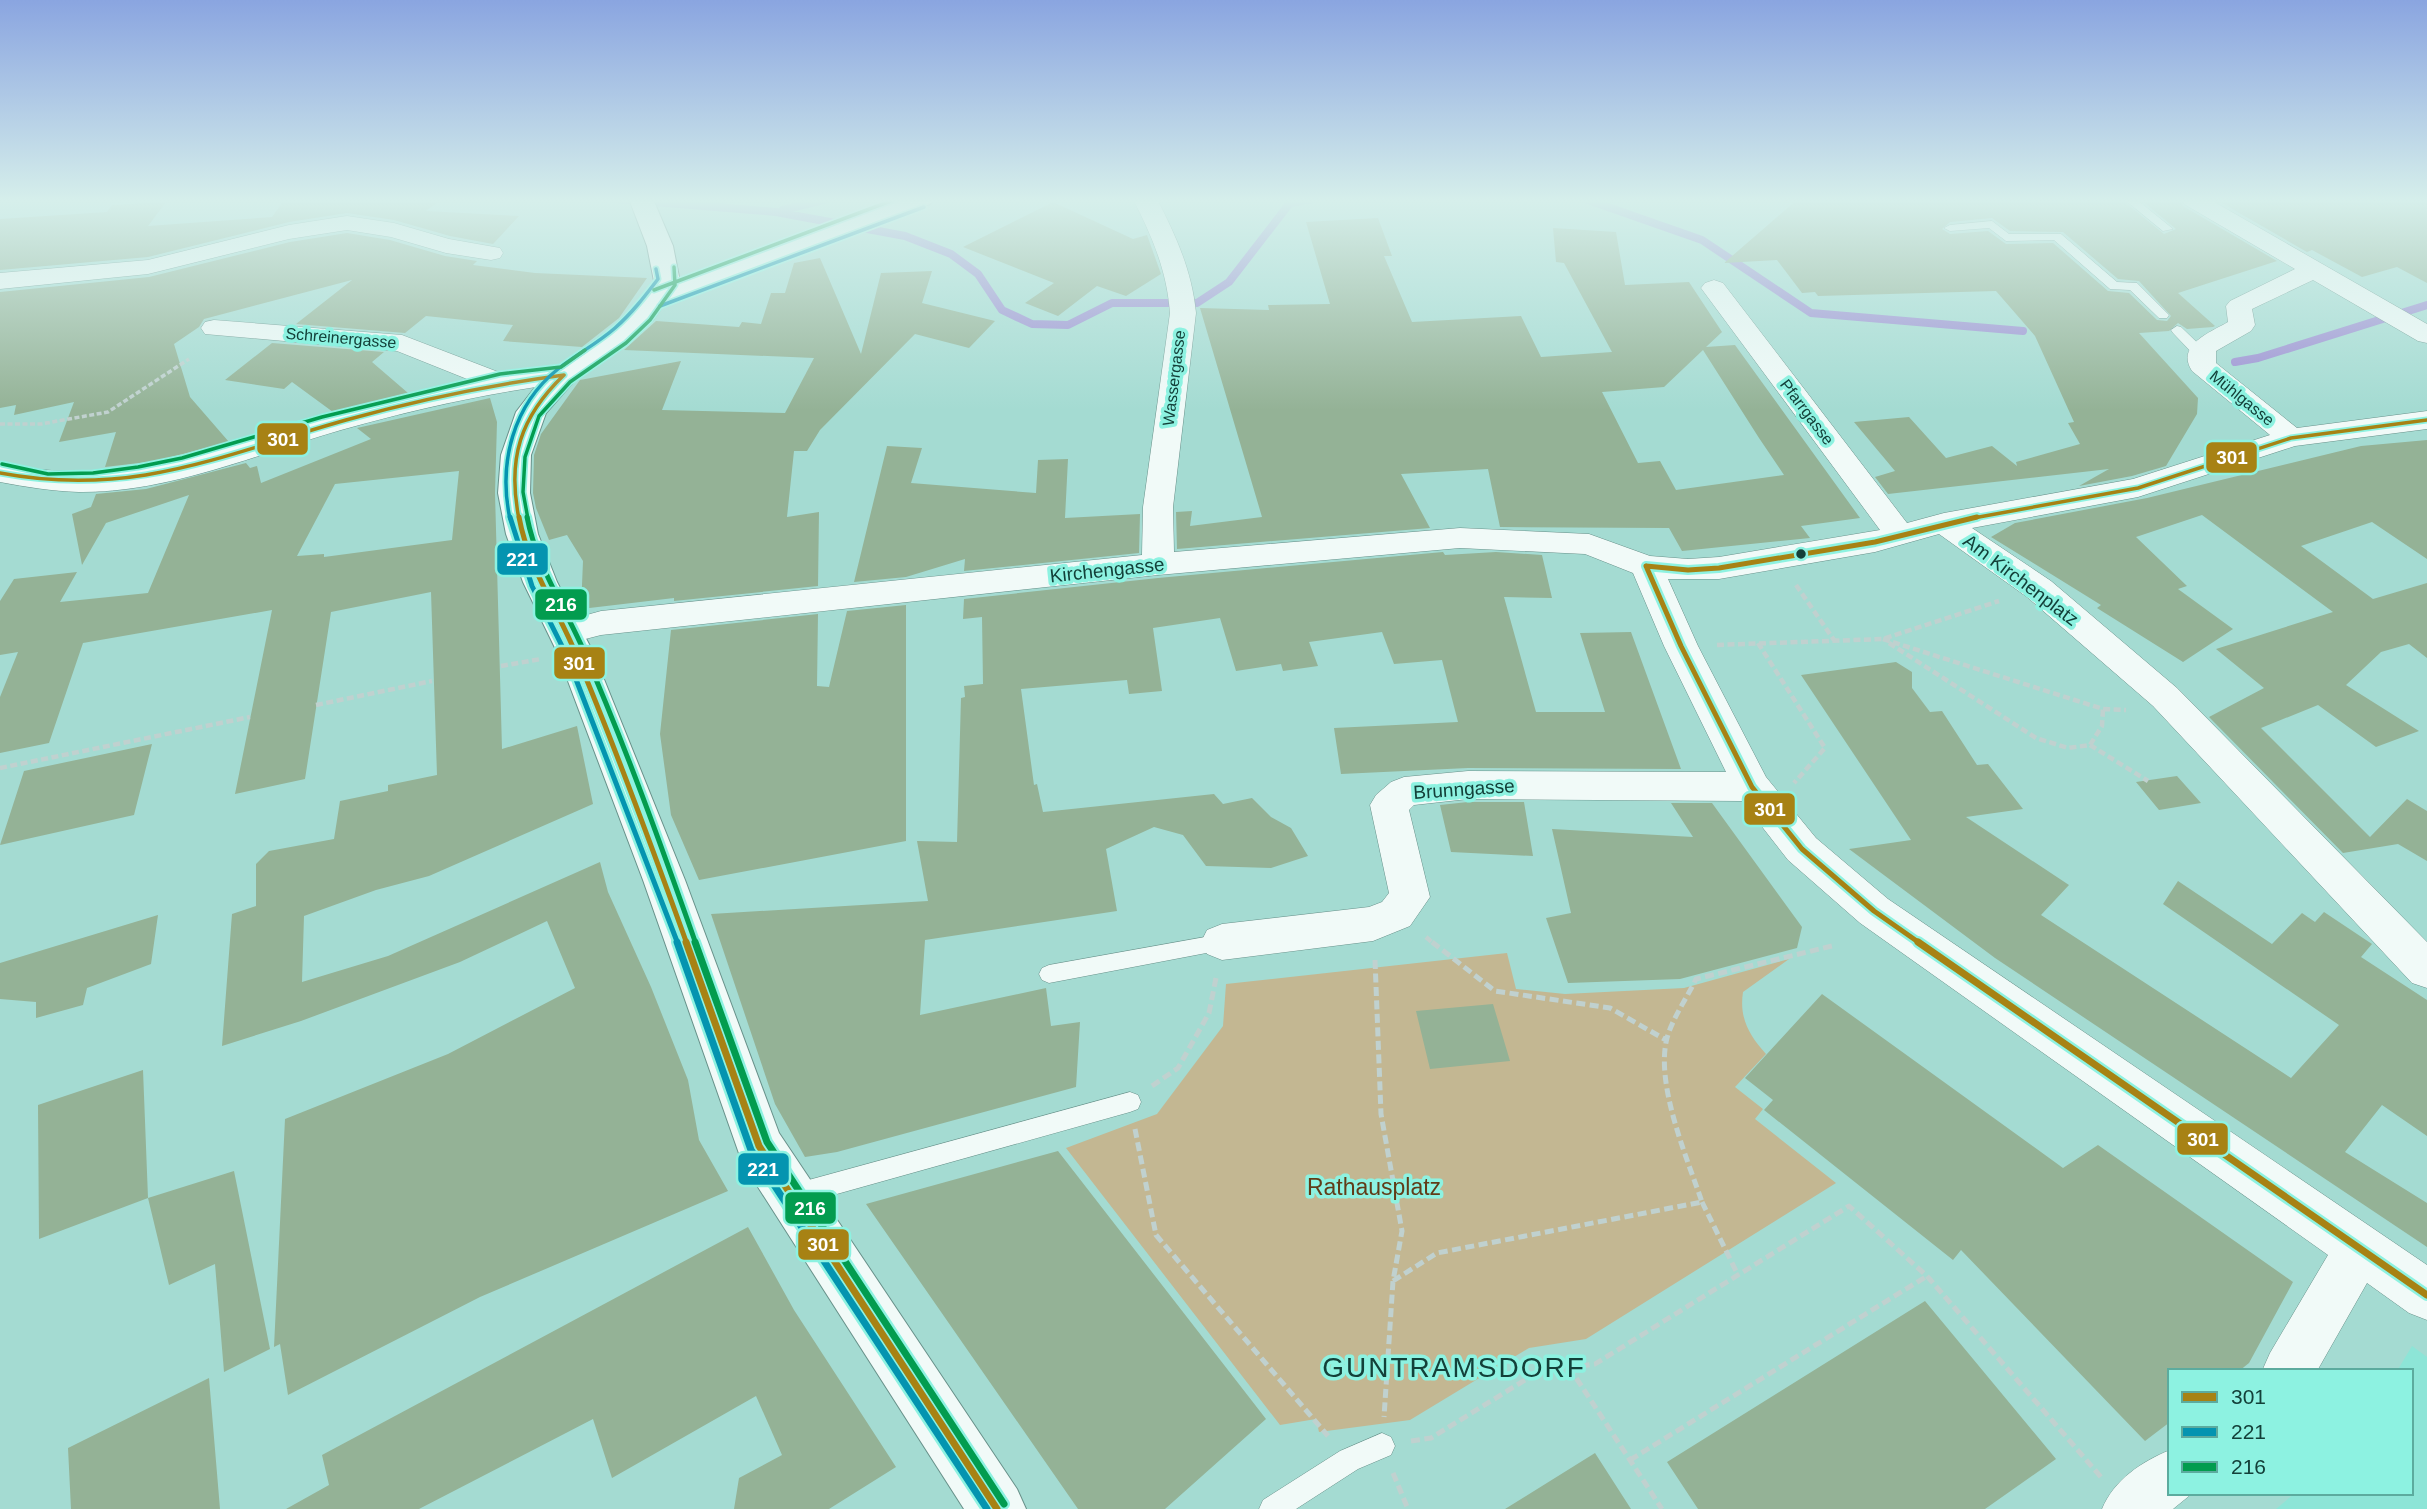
<svg xmlns="http://www.w3.org/2000/svg" width="2427" height="1509" viewBox="0 0 2427 1509" font-family="Helvetica,sans-serif">
<rect width="100%" height="100%" fill="#a4dbd2"/>
<!-- built -->
<path fill="#8de5d7" d="M 2412,1346 L 2427,1357 L 2427,1509 L 2276,1509 L 2295,1493 L 2411,1493 L 2411,1371 L 2397,1371 Z"/>
<!-- green -->
<path fill="#c3b792" d="M 1507,953 L 1516,989 L 1565,994 L 1684,988 L 1789,959 L 1743,992 C 1739,1018 1749,1035 1766,1054 L 1735,1087 L 1763,1109 L 1755,1119 L 1836,1183 L 1586,1339 L 1529,1348 L 1410,1420 L 1319,1432 L 1316,1419 L 1280,1425 L 1066,1148 L 1157,1114 L 1223,1026 L 1226,984 Z"/>
<g fill="none" stroke-linecap="round" stroke-linejoin="round">
<!-- stream -->
<path stroke="#9d8fd3" stroke-width="8" d="M 618,199 L 776,212 L 905,236 L 951,254 L 978,274 L 1002,310 L 1032,324 L 1068,325 L 1112,303 L 1197,303 L 1229,282 L 1290,203 L 1313,199
M 1366,199 L 1383,199
M 1585,199 L 1702,240 L 1811,313 L 2023,331
M 783,210 L 827,199
M 2235,362 L 2258,358 L 2427,305"/>
</g>
<!-- building -->
<path fill="#94b296" fill-rule="evenodd" d="M 285,199 L 442,199 L 426,211 L 519,216 L 493,244 L 450,236 L 394,220 L 347,213 L 289,222 L 148,257 L 0,270 L 0,219 L 107,212 L 112,205 L 166,202 L 148,226 L 272,217 Z
M 1798,199 L 2121,199 L 2164,234 L 2176,229 L 2140,199 L 2179,199 L 2183,206 L 2277,261 L 2178,293 L 2215,326 L 2213,327 L 2187,329 L 2178,323 L 2169,331 L 2139,333 L 2198,398 L 2197,414 L 2166,466 L 2132,476 L 2079,486 L 2109,469 L 1888,494 L 1875,477 L 1895,471 L 1854,422 L 1909,417 L 1946,458 L 1992,446 L 2017,466 L 2016,462 L 2080,444 L 2068,423 L 2074,422 L 2035,336 L 1996,291 L 1818,296 L 1815,292 L 1802,293 L 1777,260 L 1724,263 ZM 1992,218 L 2010,231 L 2063,232 L 2118,279 L 2139,281 L 2171,316 L 2167,321 L 2157,320 L 2129,293 L 2108,291 L 2053,243 L 2006,244 L 1988,231 L 1950,234 L 1942,229 L 1950,222 Z
M 2215,199 L 2427,199 L 2427,283 L 2397,267 L 2362,277 L 2312,250 L 2307,252 Z
M 1053,202 L 1133,239 L 1147,235 L 1161,274 L 1126,296 L 1097,286 L 1058,316 L 1025,303 L 1054,283 L 963,247 Z
M 1378,218 L 1392,256 L 1384,256 L 1412,322 L 1521,316 L 1541,357 L 1612,352 L 1564,263 L 1556,262 L 1553,228 L 1616,232 L 1625,285 L 1689,282 L 1722,332 L 1706,347 L 1735,345 L 1860,518 L 1801,526 L 1810,538 L 1682,551 L 1669,528 L 1500,527 L 1488,469 L 1401,474 L 1430,528 L 1177,549 L 1176,512 L 1192,511 L 1190,526 L 1262,517 L 1200,308 L 1269,310 L 1268,305 L 1330,304 L 1306,222 ZM 1703,350 L 1759,438 L 1784,475 L 1676,490 L 1660,461 L 1638,463 L 1602,392 L 1664,387 Z
M 347,233 L 390,240 L 445,256 L 477,261 L 473,265 L 535,273 L 647,278 L 619,318 L 582,347 L 503,341 L 513,325 L 426,316 L 405,333 L 296,324 L 352,280 L 204,319 L 199,327 L 174,344 L 190,397 L 229,442 L 156,461 L 105,467 L 116,432 L 59,442 L 74,402 L 14,415 L 16,405 L 0,408 L 0,292 L 149,277 L 290,242 Z
M 820,258 L 861,354 L 881,273 L 932,271 L 922,303 L 995,321 L 969,348 L 915,334 L 820,430 L 807,451 L 794,451 L 787,517 L 819,512 L 818,586 L 674,601 L 674,598 L 581,609 L 583,561 L 567,535 L 549,540 L 536,508 L 533,493 L 534,455 L 541,434 L 580,380 L 681,361 L 662,410 L 785,413 L 814,358 L 624,350 L 656,321 L 739,327 L 742,322 L 761,324 L 771,293 L 785,293 L 794,263 Z
M 272,343 L 384,352 L 372,362 L 408,393 L 333,412 L 292,382 L 284,389 L 225,380 Z
M 490,398 L 497,422 L 495,493 L 502,749 L 577,726 L 593,804 L 429,876 L 376,890 L 304,916 L 302,982 L 388,956 L 600,862 L 608,892 L 651,987 L 688,1080 L 699,1140 L 728,1191 L 480,1297 L 288,1395 L 280,1344 L 274,1347 L 285,1119 L 448,1054 L 575,988 L 547,921 L 460,962 L 301,1021 L 222,1046 L 232,914 L 256,906 L 256,864 L 269,851 L 334,839 L 340,801 L 388,791 L 388,785 L 437,775 L 431,592 L 331,612 L 305,779 L 235,794 L 272,610 L 83,643 L 49,743 L 0,753 L 0,697 L 18,652 L 0,655 L 0,601 L 14,579 L 77,572 L 60,602 L 148,593 L 189,495 L 106,523 L 82,565 L 72,514 L 91,507 L 96,494 L 146,489 L 246,463 L 250,468 L 257,466 L 261,483 L 371,439 L 357,428 ZM 459,471 L 452,540 L 324,557 L 324,554 L 297,556 L 335,484 Z
M 2427,440 L 2427,559 L 2372,522 L 2301,546 L 2373,599 L 2427,583 L 2427,658 L 2409,644 L 2381,652 L 2346,685 L 2419,731 L 2376,747 L 2318,705 L 2261,728 L 2370,837 L 2407,799 L 2427,811 L 2427,861 L 2398,844 L 2343,853 L 2209,717 L 2264,688 L 2216,649 L 2333,612 L 2202,515 L 2136,537 L 2187,586 L 2178,589 L 2233,629 L 2183,662 L 2097,608 L 2101,605 L 1991,537 L 2015,523 L 2147,498 L 2361,446 Z
M 887,446 L 922,448 L 911,483 L 1036,493 L 1038,460 L 1068,459 L 1065,518 L 1140,514 L 1139,553 L 964,571 L 965,559 L 906,577 L 854,582 Z
M 1443,552 L 1445,555 L 1496,552 L 1542,555 L 1552,598 L 1504,597 L 1536,712 L 1605,712 L 1580,633 L 1631,632 L 1681,769 L 1468,768 L 1341,774 L 1334,728 L 1458,722 L 1442,660 L 1394,664 L 1382,632 L 1309,642 L 1318,666 L 1283,671 L 1281,664 L 1236,671 L 1220,618 L 1153,628 L 1162,691 L 1129,694 L 1127,680 L 1021,689 L 1034,785 L 1037,784 L 1043,812 L 1214,794 L 1223,804 L 1252,798 L 1271,817 L 1291,828 L 1308,856 L 1271,868 L 1206,866 L 1183,835 L 1154,827 L 1106,849 L 1117,911 L 925,940 L 920,1015 L 1046,988 L 1051,1026 L 1080,1022 L 1076,1087 L 837,1152 L 805,1157 L 775,1104 L 711,914 L 928,901 L 917,841 L 957,842 L 961,698 L 965,697 L 964,686 L 983,684 L 982,617 L 963,619 L 964,599 L 1158,578 Z
M 906,605 L 906,841 L 699,880 L 671,815 L 660,734 L 671,630 L 818,614 L 817,686 L 829,687 L 847,611 Z
M 1896,662 L 1912,672 L 1912,688 L 1930,712 L 1942,711 L 1977,765 L 1988,764 L 2023,809 L 1966,817 L 2069,885 L 2041,915 L 2291,1078 L 2339,1025 L 2163,904 L 2178,881 L 2272,944 L 2302,913 L 2315,922 L 2324,912 L 2372,944 L 2361,957 L 2427,1000 L 2427,1136 L 2382,1105 L 2345,1152 L 2427,1203 L 2427,1247 L 1995,958 L 1849,849 L 1911,840 L 1801,675 Z
M 152,744 L 134,815 L 0,845 L 24,771 Z
M 2177,776 L 2201,803 L 2159,810 L 2136,782 Z
M 1468,802 L 1524,802 L 1533,856 L 1451,852 L 1440,805 Z
M 1671,803 L 1712,803 L 1802,927 L 1797,948 L 1680,979 L 1568,983 L 1546,918 L 1571,913 L 1552,829 L 1693,837 Z
M 158,915 L 151,964 L 87,988 L 83,1005 L 36,1018 L 36,1002 L 0,999 L 0,963 Z
M 1822,994 L 2063,1168 L 2098,1145 L 2293,1282 L 2249,1363 L 2239,1371 L 2170,1371 L 2170,1422 L 2145,1441 L 1961,1250 L 1953,1260 L 1764,1110 L 1773,1100 L 1745,1078 Z
M 1493,1004 L 1510,1061 L 1430,1069 L 1416,1011 Z
M 143,1070 L 148,1198 L 39,1239 L 38,1105 Z
M 1058,1151 L 1266,1419 L 1165,1509 L 1078,1509 L 866,1204 Z
M 234,1171 L 270,1349 L 224,1372 L 215,1264 L 169,1285 L 148,1198 Z
M 748,1227 L 794,1310 L 896,1467 L 829,1509 L 734,1509 L 739,1478 L 782,1455 L 756,1396 L 612,1478 L 593,1419 L 419,1509 L 286,1509 L 329,1485 L 322,1455 Z
M 1925,1301 L 2056,1459 L 1985,1509 L 1698,1509 L 1667,1462 Z
M 209,1378 L 220,1509 L 71,1509 L 68,1448 Z
M 1595,1453 L 1631,1509 L 1505,1509 Z"/>
<g fill="none" stroke-linecap="round" stroke-linejoin="round">
<defs>
<path id="service" d="M 2124,199 L 2136,199 L 2173,229 L 2163,231 Z
M 1992,221 L 2009,234 L 2061,234 L 2117,282 L 2137,283 L 2169,315 L 2167,318 L 2159,318 L 2130,290 L 2110,289 L 2054,240 L 2006,241 L 1989,228 L 1950,231 L 1944,228 L 1950,225 Z
M 2177,326 L 2181,327 L 2207,352 L 2207,358 L 2197,358 L 2173,333 L 2171,330 Z
M 1222,934 L 1229,936 L 1232,942 L 1229,948 L 1222,950 L 1049,983 L 1042,980 L 1039,974 L 1042,968 L 1049,965 Z
M 1130,1092 L 1138,1095 L 1141,1102 L 1138,1109 L 1130,1112 L 794,1206 L 786,1203 L 783,1195 L 786,1187 L 794,1184 Z
M 1382,1433 L 1391,1437 L 1395,1446 L 1391,1455 L 1358,1469 L 1296,1509 L 1259,1509 L 1263,1500 L 1340,1451 Z"/>
<path id="minor" d="M 1133,199 L 1157,199 C 1176,236 1192,271 1196,313 L 1173,507 L 1174,552 L 1460,528 L 1589,534 L 1650,556 L 1688,559 L 1719,557 L 1880,530 L 1701,288 L 1705,283 L 1714,280 L 1723,283 L 1907,523 L 1944,513 L 2133,479 L 2270,435 L 2192,371 C 2175,345 2211,332 2228,322 L 2226,306 L 2230,301 L 2295,269 L 2184,204 L 2181,199 L 2209,199 L 2427,324 L 2427,343 L 2418,341 L 2313,280 L 2252,309 L 2255,325 L 2251,331 L 2216,351 L 2216,363 L 2297,428 L 2427,411 L 2427,429 L 2295,446 L 2138,497 L 1972,528 L 2051,581 L 2177,688 L 2427,942 L 2427,988 L 2412,983 L 2153,706 L 2027,597 L 1939,534 L 1875,552 L 1719,579 L 1668,579 L 1698,646 L 1766,777 L 1816,838 L 1888,899 L 2427,1265 L 2427,1320 L 2409,1313 L 2367,1283 L 2317,1371 L 2262,1371 L 2270,1353 L 2328,1255 L 1860,923 L 1788,860 L 1742,801 L 1468,799 L 1414,805 L 1409,810 L 1430,897 L 1410,926 L 1373,941 L 1222,960 L 1207,954 L 1201,942 L 1207,930 L 1222,924 L 1369,907 L 1382,902 L 1389,893 L 1370,805 L 1376,795 L 1391,782 L 1404,777 L 1468,771 L 1726,772 L 1664,646 L 1633,573 L 1585,554 L 1460,548 L 1158,575 L 601,635 L 566,644 L 554,640 L 549,632 L 554,624 L 601,611 L 1142,555 L 1143,507 L 1170,313 C 1167,271 1152,236 1133,199 Z
M 347,216 L 394,223 L 449,239 L 500,248 L 503,253 L 500,258 L 491,260 L 446,253 L 391,237 L 347,230 L 289,239 L 148,274 L 0,289 L 0,273 L 148,260 L 289,225 Z
M 214,320 L 402,335 L 506,375 L 564,367 L 574,369 L 578,375 L 574,381 L 564,383 C 488,393 415,409 341,430 C 257,454 168,493 79,492 C 52,491 26,487 0,482 L 0,464 C 117,486 197,454 307,422 C 362,406 417,392 472,381 L 397,351 L 205,334 L 201,328 L 205,322 Z
M 2170,1450 L 2170,1493 L 2190,1493 L 2189,1496 L 2173,1509 L 2102,1509 C 2114,1480 2141,1462 2170,1450 Z"/>
<path id="tertiary" d="M 629,199 L 653,199 L 673,246 L 680,282 L 899,199 L 933,199 L 930,204 L 766,268 L 664,304 L 653,320 L 630,342 L 574,381 L 546,413 L 531,455 L 530,493 L 538,534 L 557,582 L 593,652 L 685,880 L 779,1133 L 1017,1489 L 1026,1509 L 964,1509 L 742,1162 L 643,880 L 557,652 L 523,582 L 506,534 L 498,493 L 501,455 L 516,412 L 536,386 L 554,369 L 610,330 L 633,308 L 654,281 L 647,246 Z"/>
</defs>
<!-- service casing -->
<use href="#service" stroke="#68918a" stroke-width="1"/>
<!-- minor casing -->
<use href="#minor" stroke="#68918a" stroke-width="1"/>
<!-- tertiary casing -->
<use href="#tertiary" stroke="#68918a" stroke-width="2"/>
<!-- path-far2 -->
<path stroke="#c0d1cf" stroke-width="3.5" stroke-dasharray="5 2.5" stroke-linecap="butt" d="M 0,424 L 41,424 L 108,412 L 189,359"/>
<!-- path-far1 -->
<path stroke="#c0d1cf" stroke-width="4.5" stroke-dasharray="7 3.5" stroke-linecap="butt" d="M 1796,585 L 1834,640
M 1883,639 L 2103,709 L 2126,710
M 1758,643 L 1825,748 L 1794,783
M 1889,643 L 2036,738 L 2068,748 L 2090,745 L 2102,726 L 2103,709
M 1717,645 L 1883,639 L 1999,601
M 501,666 L 541,659
M 316,705 L 432,681
M 2090,745 L 2148,781
M 0,768 L 250,717
M 1426,937 L 1434,944"/>
<!-- path -->
<path stroke="#c0d1cf" stroke-width="5" stroke-dasharray="9 4.5" stroke-linecap="butt" d="M 1432,942 L 1495,991 L 1610,1008 L 1666,1040
M 1375,960 L 1381,1114 L 1402,1231 L 1393,1281 L 1384,1417
M 1152,1086 L 1178,1068 L 1209,1013 L 1216,978
M 1135,1129 L 1156,1235 L 1328,1436
M 1702,1202 L 1738,1275
M 1393,1281 L 1437,1253 L 1702,1202 C 1687,1158 1655,1084 1667,1038 C 1673,1017 1687,998 1696,979 L 1836,945
M 1569,1367 L 1662,1509
M 1411,1441 L 1431,1438 L 1538,1372 L 1595,1364 L 1849,1206 L 1927,1276 L 2101,1477
M 1630,1460 L 1927,1276
M 1393,1473 L 1408,1509"/>
<!-- service -->
<use href="#service" fill="#f1faf8" fill-rule="evenodd"/>
<!-- minor -->
<use href="#minor" fill="#f1faf8" fill-rule="evenodd"/>
<!-- tertiary -->
<use href="#tertiary" fill="#f1faf8" fill-rule="evenodd"/>
<defs>
<path id="bus-1-far2" d="M 0,473 C 133,498 222,455 346,420 C 418,400 490,385 564,375
M 519,519 C 507,459 520,417 564,375
M 1968,519 L 2138,488 L 2291,438 L 2427,420"/>
<path id="bus-1-far1" d="M 519,517 C 528,567 557,608 576,654 C 616,749 652,847 687,944
M 1646,566 L 1681,646 L 1752,787 L 1802,849 L 1874,911 L 1921,944
M 1646,566 L 1688,570 L 1719,568 L 1875,542 L 1977,517"/>
<path id="bus-1" d="M 686,942 L 759,1146 L 997,1509
M 1918,942 L 2427,1295"/>
<path id="bus-2-far2" d="M 660,306 L 924,207
M 510,519 C 498,463 513,405 558,369 C 577,354 598,343 615,328 C 632,313 645,296 658,279 L 656,269"/>
<path id="bus-2-far1" d="M 510,517 L 532,586 L 567,656 L 678,944"/>
<path id="bus-2" d="M 677,942 L 751,1150 L 987,1509"/>
<path id="bus-3-far2" d="M 654,290 L 896,199
M 2,464 L 48,474 L 93,473 L 138,467 L 182,458 L 322,417 L 500,374 L 561,367 L 585,350
M 528,519 L 523,492 L 525,457 L 539,416 L 570,382 L 626,343 L 650,320 L 675,285 L 674,267"/>
<path id="bus-3-far1" d="M 527,517 C 536,564 564,606 583,649 C 625,745 661,845 696,944"/>
<path id="bus-3" d="M 695,942 L 767,1142 L 1004,1504"/>
</defs>
<!-- bus-1-far2 casing -->
<use href="#bus-1-far2" stroke="#8df2e1" stroke-width="7"/>
<!-- bus-1-far1 casing -->
<use href="#bus-1-far1" stroke="#8df2e1" stroke-width="10"/>
<!-- bus-1 casing -->
<use href="#bus-1" stroke="#8df2e1" stroke-width="12"/>
<!-- bus-2-far2 casing -->
<use href="#bus-2-far2" stroke="#8df2e1" stroke-width="7"/>
<!-- bus-2-far1 casing -->
<use href="#bus-2-far1" stroke="#8df2e1" stroke-width="10"/>
<!-- bus-2 casing -->
<use href="#bus-2" stroke="#8df2e1" stroke-width="12"/>
<!-- bus-3-far2 casing -->
<use href="#bus-3-far2" stroke="#8df2e1" stroke-width="7"/>
<!-- bus-3-far1 casing -->
<use href="#bus-3-far1" stroke="#8df2e1" stroke-width="10"/>
<!-- bus-3 casing -->
<use href="#bus-3" stroke="#8df2e1" stroke-width="12"/>
<!-- bus-1-far2 -->
<use href="#bus-1-far2" stroke="#a78214" stroke-width="3.5"/>
<!-- bus-1-far1 -->
<use href="#bus-1-far1" stroke="#a78214" stroke-width="5"/>
<!-- bus-1 -->
<use href="#bus-1" stroke="#a78214" stroke-width="7"/>
<!-- bus-2-far2 -->
<use href="#bus-2-far2" stroke="#0494b0" stroke-width="3.5"/>
<!-- bus-2-far1 -->
<use href="#bus-2-far1" stroke="#0494b0" stroke-width="5"/>
<!-- bus-2 -->
<use href="#bus-2" stroke="#0494b0" stroke-width="7"/>
<!-- bus-3-far2 -->
<use href="#bus-3-far2" stroke="#029c4f" stroke-width="3.5"/>
<!-- bus-3-far1 -->
<use href="#bus-3-far1" stroke="#029c4f" stroke-width="5"/>
<!-- bus-3 -->
<use href="#bus-3" stroke="#029c4f" stroke-width="7"/>
</g>
<!-- sky -->
<linearGradient id="sky" x2="0" y2="1"><stop stop-color="#8aa5e0"/><stop offset="0.49" stop-color="#d6efeb"/><stop offset="1" stop-color="#d6efeb" stop-opacity="0"/></linearGradient>
<rect width="2427" height="410" fill="url(#sky)"/>
<!-- markers -->
<circle fill="#134039" stroke="#8df2e1" stroke-width="2.5" cx="1801" cy="554" r="6"/>
<g text-anchor="middle" dominant-baseline="central" stroke-width="7" stroke-linejoin="round" paint-order="stroke">
<!-- far-street labels -->
<g font-size="16" fill="#134039" stroke="#8df2e1">
<text transform="translate(341 338) rotate(5)">Schreinergasse</text>
<text transform="translate(1174 378) rotate(-83)">Wassergasse</text>
<text transform="translate(2242 398) rotate(39)">Mühlgasse</text>
<text transform="translate(1807 412) rotate(53)">Pfarrgasse</text>
</g>
<!-- street labels -->
<g font-size="19" fill="#134039" stroke="#8df2e1">
<text transform="translate(1107 570) rotate(-6)">Kirchengasse</text>
<text transform="translate(2021 580) rotate(37)">Am Kirchenplatz</text>
<text transform="translate(1464 789) rotate(-4)">Brunngasse</text>
</g>
<!-- near-park labels -->
<g font-size="23" fill="#613c18" stroke="#8df2e1">
<text x="1374" y="1187">Rathausplatz</text>
</g>
<!-- near-quarter labels -->
<g font-size="28" letter-spacing="2" fill="#134039" stroke="#8df2e1">
<text x="1454" y="1367">GUNTRAMSDORF</text>
</g>
</g>
<g stroke="#8df2e1" stroke-width="2.5">
<rect x="256" y="422" width="53" height="34" rx="7" fill="#a78214"/>
<rect x="2205" y="441" width="53" height="33" rx="7" fill="#a78214"/>
<rect x="496" y="542" width="53" height="34" rx="7" fill="#0494b0"/>
<rect x="534" y="588" width="54" height="33" rx="7" fill="#029c4f"/>
<rect x="553" y="646" width="53" height="34" rx="7" fill="#a78214"/>
<rect x="1743" y="792" width="53" height="34" rx="7" fill="#a78214"/>
<rect x="2176" y="1122" width="53" height="34" rx="7" fill="#a78214"/>
<rect x="737" y="1152" width="53" height="34" rx="7" fill="#0494b0"/>
<rect x="784" y="1191" width="53" height="34" rx="7" fill="#029c4f"/>
<rect x="797" y="1228" width="53" height="33" rx="7" fill="#a78214"/>
</g>
<g font-size="19" text-anchor="middle" font-weight="bold" fill="#fff">
<text x="283" y="446">301</text>
<text x="2232" y="464">301</text>
<text x="522" y="566">221</text>
<text x="561" y="611">216</text>
<text x="579" y="670">301</text>
<text x="1770" y="816">301</text>
<text x="2203" y="1146">301</text>
<text x="763" y="1176">221</text>
<text x="810" y="1215">216</text>
<text x="823" y="1251">301</text>
</g>
<!-- legend -->
<rect x="2168" y="1369" width="245" height="126" fill="#8df2e1" stroke="#5cab9e" stroke-width="2"/>
<rect x="2182" y="1392" width="35" height="10" fill="#a78214" stroke="#5cab9e" stroke-width="2"/>
<text x="2231" y="1404" font-size="21" fill="#134039">301</text>
<rect x="2182" y="1427" width="35" height="10" fill="#0494b0" stroke="#5cab9e" stroke-width="2"/>
<text x="2231" y="1439" font-size="21" fill="#134039">221</text>
<rect x="2182" y="1462" width="35" height="10" fill="#029c4f" stroke="#5cab9e" stroke-width="2"/>
<text x="2231" y="1474" font-size="21" fill="#134039">216</text>
</svg>
